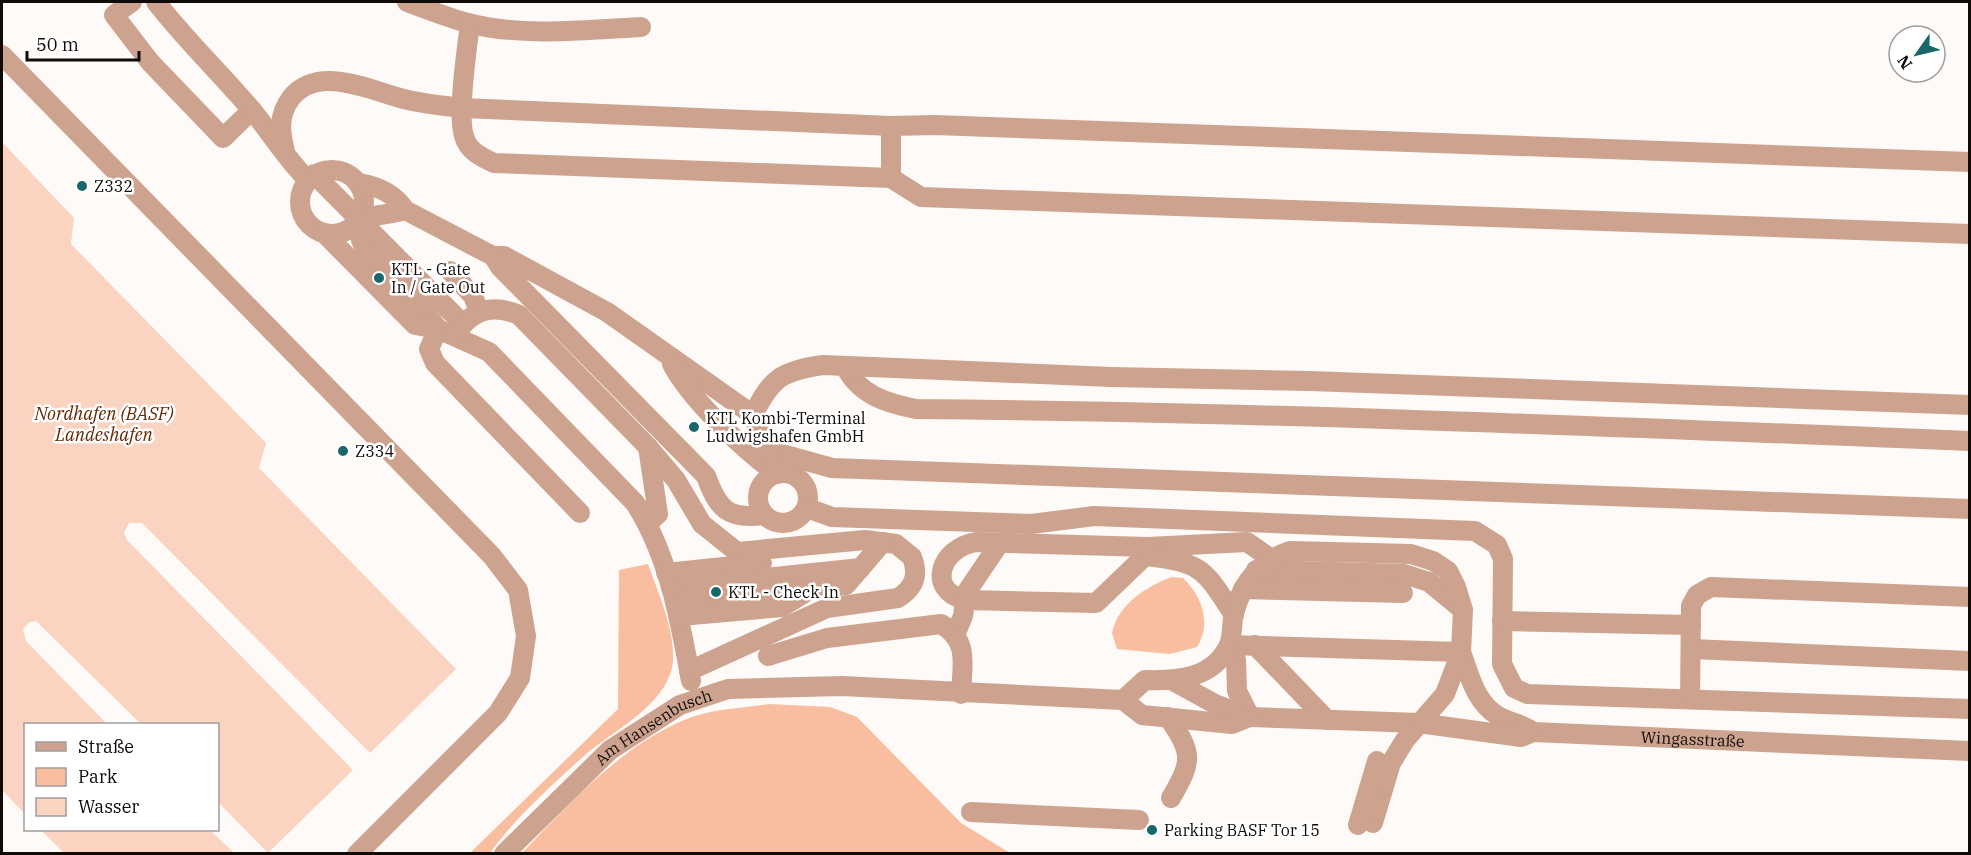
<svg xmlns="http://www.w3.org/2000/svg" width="1971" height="855" viewBox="0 0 1971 855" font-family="'IBM Plex Serif',serif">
<rect width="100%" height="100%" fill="#fefaf8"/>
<!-- green -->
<path fill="#f9bda0" d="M 648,564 C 658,593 675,629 673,661 C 669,704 614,730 585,755 C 555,782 512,821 490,853 L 470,853 L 618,709 L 619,570 Z
M 1172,577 L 1183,578 C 1202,596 1212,623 1197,647 L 1170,654 L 1117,649 L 1112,633 C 1118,604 1147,586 1172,577 Z
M 769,704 L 830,707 L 857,717 L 961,823 L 1010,853 L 522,853 C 569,804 620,747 684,720 C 710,709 741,708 769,704 Z"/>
<!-- water -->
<path fill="#fad3c1" d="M 2,142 L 74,218 L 71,244 L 266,443 L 259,468 L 456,669 L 370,753 L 142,523 L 129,523 L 124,533 L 127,540 L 353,770 L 268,853 L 218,802 L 218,724 L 141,724 L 36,621 L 30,622 L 23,629 L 26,641 L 107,724 L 26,724 L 25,814 L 2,790 Z
M 41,830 L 210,830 L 234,853 L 64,853 Z"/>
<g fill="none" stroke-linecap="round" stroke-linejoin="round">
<!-- minor -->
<g stroke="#cda38f" stroke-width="20">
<path d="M 132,2 L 114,15 L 150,62 L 223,138 L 252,110"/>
<path d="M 156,2 C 185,39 219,72 250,108 C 270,131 286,159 308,180"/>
<path d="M 407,2 C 427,9 448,18 468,23 C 519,37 588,30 641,27"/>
<path d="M 470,24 C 467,48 457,115 464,136 C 468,151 481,157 494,163 L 891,178 L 921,197 L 1970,234"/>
<path d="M 2,55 L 492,556 L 518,590 L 526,636 L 520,678 L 498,713 L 357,854"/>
<path d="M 285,151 C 280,132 278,115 291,98 C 319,63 373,92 408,100 C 426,104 445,106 463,108 L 891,126 L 935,125 L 1970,162"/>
<circle cx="332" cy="202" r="32"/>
<path d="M 314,174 L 462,323"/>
<path d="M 891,178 L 891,126"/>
<path d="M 359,183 C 377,186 395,194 405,210 L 493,256 L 504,256 L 607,312 L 753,415"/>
<path d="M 405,210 C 390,215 375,214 359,220 L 361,240 L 367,253 L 427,315 L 438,329"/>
<path d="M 324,233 L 415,325 L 438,329 L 489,352 L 635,503 C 669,556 680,620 691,681"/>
<path d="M 493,256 L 500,267 L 706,476 C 718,509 728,520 764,515"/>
<path d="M 450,271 L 473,296 L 479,311"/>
<path d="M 438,329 L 429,349 L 435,363 L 580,513"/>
<path d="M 455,336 C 470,310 492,303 519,315 L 648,447 L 676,480 L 702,524 L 737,552 L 865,540 L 896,544 L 912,557 C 919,575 914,588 898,598 L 827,608 L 689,671"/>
<path d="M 672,364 C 690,399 745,451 777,474"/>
<path d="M 845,366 C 859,395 886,403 916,409 C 1268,412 1618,427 1970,441"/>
<path d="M 648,447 L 658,514 L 648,523"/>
<path d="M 771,451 L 832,468 L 1970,509"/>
<circle cx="783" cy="498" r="25"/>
<path d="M 777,474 C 771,452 760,436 753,415 C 772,377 782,371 823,365 L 1111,377 L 1310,381 L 1970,405"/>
<path d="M 807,508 L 832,517 L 1031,524 L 1094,516 L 1475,531 L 1497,545 L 1503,559 L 1502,664 L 1514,688 L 1527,694 L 1970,709"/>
<path d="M 1145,556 L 1096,603 L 965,600 C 926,590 940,548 976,542 L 1148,547 L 1247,542 L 1270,558"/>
<path d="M 1147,556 C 1203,563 1204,569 1234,615"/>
<path d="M 1256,570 L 1404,574 L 1429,582 L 1463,610"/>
<path d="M 666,573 L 762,563"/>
<path d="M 671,588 L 861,568"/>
<path d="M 1243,589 L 1403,593"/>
<path d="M 675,602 L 808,589"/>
<path d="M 680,616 L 782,607 L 811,589 L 846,585 L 883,542"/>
<path d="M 1502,621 L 1691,625"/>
<path d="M 956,633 L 963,616 L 966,593 L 999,544"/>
<path d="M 1229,645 L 1461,652"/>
<path d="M 1229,645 L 1236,660 L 1237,691 L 1250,717"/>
<path d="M 1255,645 L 1327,720"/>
<path d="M 1691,649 L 1970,661"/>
<path id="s1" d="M 1461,652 C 1470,676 1475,702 1498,716 C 1510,723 1521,723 1533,732 L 1970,751"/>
<path d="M 768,656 L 827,638 L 941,624 C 970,641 962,665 961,694"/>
<path d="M 1173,681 L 1215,704 L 1250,717 L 1419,723 L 1521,737 L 1533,732"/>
<path d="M 1690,699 L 1691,606 L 1697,595 L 1711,587 L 1970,597"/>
<path d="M 1123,700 L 1145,680 C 1177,681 1213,679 1229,645 C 1232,638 1232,626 1233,618 C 1240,585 1258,562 1290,551 L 1411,554 L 1433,561 L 1448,571 L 1456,587 L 1463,610 L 1461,652 L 1445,694 L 1405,740 L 1391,763 L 1373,823"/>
<path d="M 1168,717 C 1193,754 1193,760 1171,798"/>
<path d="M 971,812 L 1139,820"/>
<path d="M 1358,825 L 1377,761"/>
<path id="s2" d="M 504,854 L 610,750 L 680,705 L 728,689 L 842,686 L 1123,700 L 1142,715 L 1232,724 L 1250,717"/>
</g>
</g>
<!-- markers -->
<g fill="#19676b" stroke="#fff" stroke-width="2">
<circle cx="82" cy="186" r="6"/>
<circle cx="379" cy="278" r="6"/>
<circle cx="694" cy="427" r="6"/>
<circle cx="343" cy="451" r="6"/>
<circle cx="716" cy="592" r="6"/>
<circle cx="1152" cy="830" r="6"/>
</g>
<g text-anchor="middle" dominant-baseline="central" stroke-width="5" stroke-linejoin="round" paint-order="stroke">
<!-- poi labels -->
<g font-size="16" fill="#110b08" stroke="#fff" text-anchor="start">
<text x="94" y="186">Z332</text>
<text x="391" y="269">KTL - Gate<tspan x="391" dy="18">In / Gate Out</tspan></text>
<text x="706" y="418">KTL Kombi-Terminal<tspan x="706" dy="18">Ludwigshafen GmbH</tspan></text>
<text x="355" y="451">Z334</text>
<text x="728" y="592">KTL - Check In</text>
<text x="1164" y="830">Parking BASF Tor 15</text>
</g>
<!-- street labels -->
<g font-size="16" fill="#110b08" stroke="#fff">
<text stroke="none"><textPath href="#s2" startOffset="198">Am Hansenbusch</textPath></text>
<text stroke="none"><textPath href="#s1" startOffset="274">Wingasstraße</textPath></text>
</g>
<!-- water labels -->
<g font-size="18" font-style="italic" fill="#632904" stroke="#fff">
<text x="104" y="413">Nordhafen (BASF)<tspan x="104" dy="21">Landeshafen</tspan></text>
</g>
</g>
<!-- border -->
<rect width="1971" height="855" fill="none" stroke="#110b08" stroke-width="6"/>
<!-- legend -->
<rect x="24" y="723" width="195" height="108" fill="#ffffff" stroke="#a09d9c" stroke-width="1.5"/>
<rect x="36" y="742" width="30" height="9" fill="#cda38f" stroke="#a09d9c" stroke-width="1.5"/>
<text x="78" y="753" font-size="18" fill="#110b08">Straße</text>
<rect x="36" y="768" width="30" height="18" fill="#f9bda0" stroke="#a09d9c" stroke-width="1.5"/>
<text x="78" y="783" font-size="18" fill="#110b08">Park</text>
<rect x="36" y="798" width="30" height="18" fill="#fad3c1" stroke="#a09d9c" stroke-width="1.5"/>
<text x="78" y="813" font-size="18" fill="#110b08">Wasser</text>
<!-- north arrow -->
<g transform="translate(1917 54) rotate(236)"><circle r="28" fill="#ffffff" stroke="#a09d9c" stroke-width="1.5"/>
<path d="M0-4.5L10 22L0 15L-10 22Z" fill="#19676b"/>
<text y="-9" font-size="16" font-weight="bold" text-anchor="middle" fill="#110b08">N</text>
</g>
<!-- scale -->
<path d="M27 51v9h112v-9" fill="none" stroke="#110b08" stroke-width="3"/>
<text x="36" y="51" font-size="18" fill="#110b08" stroke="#ffffff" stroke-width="4.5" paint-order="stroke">50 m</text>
</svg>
